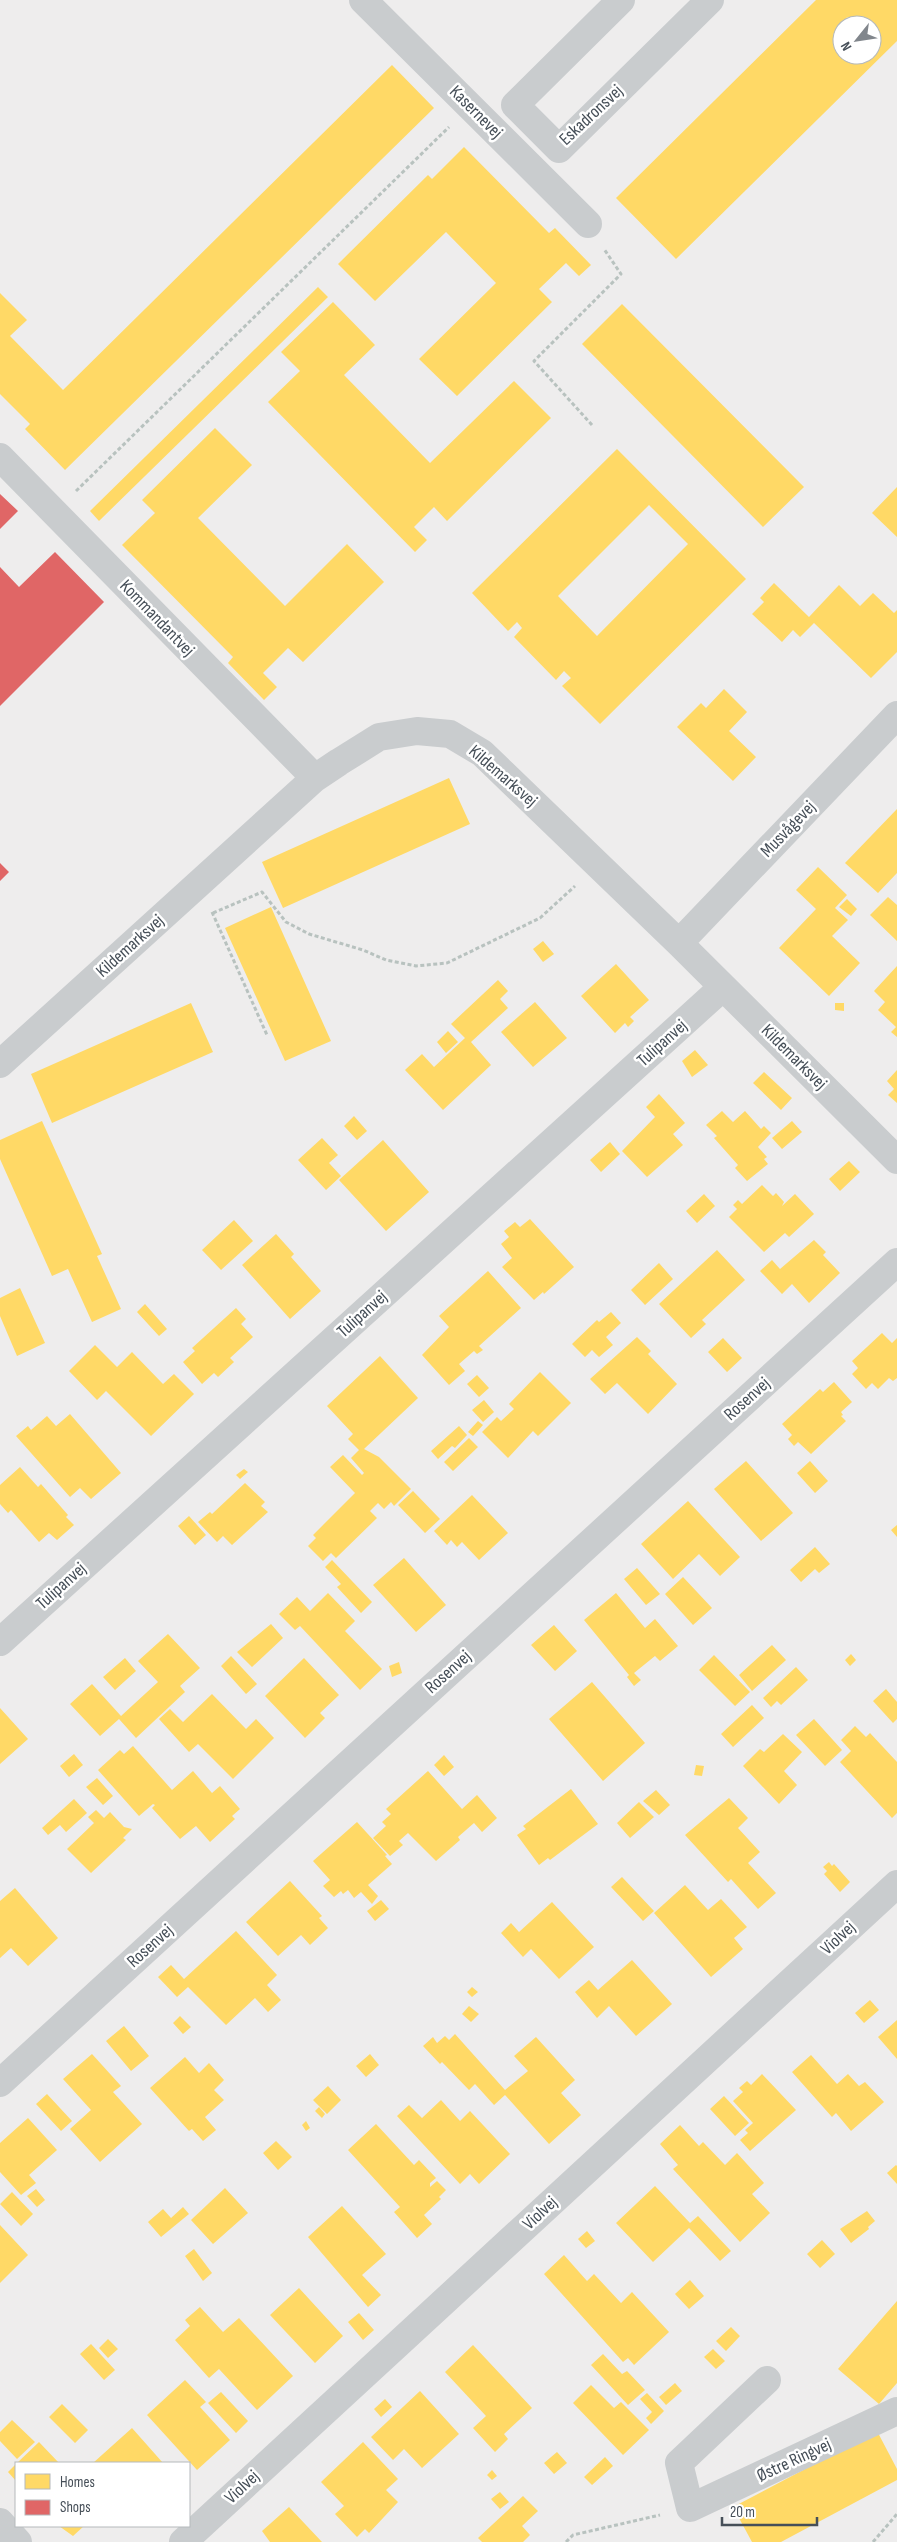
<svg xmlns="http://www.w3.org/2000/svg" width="897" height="2542" viewBox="0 0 897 2542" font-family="'Sofia Sans Condensed',sans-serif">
<rect width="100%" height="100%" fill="#eeeded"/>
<!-- homes -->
<path fill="#ffd966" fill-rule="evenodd" d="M 816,0 L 897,0 L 897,41 L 676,259 L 616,198 ZM 842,25 L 872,25 L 872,55 L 842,55 Z
M 392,65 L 434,108 L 65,470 L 25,429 L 30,424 L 0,394 L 0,293 L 27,320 L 10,336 L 63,390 Z
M 464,147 L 549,233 L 555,228 L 591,265 L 579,276 L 566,263 L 539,289 L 552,302 L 457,396 L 419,359 L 496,283 L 446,232 L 375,301 L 338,264 L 428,175 L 432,179 Z
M 318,287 L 328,297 L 99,521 L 90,511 Z
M 333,302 L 375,345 L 344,375 L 430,463 L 514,381 L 551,418 L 447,521 L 434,507 L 414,527 L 427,540 L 415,552 L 268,402 L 300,371 L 281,352 Z
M 622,304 L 804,487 L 763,527 L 582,344 Z
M 215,428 L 252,465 L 198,518 L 285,606 L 347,544 L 384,582 L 303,662 L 288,648 L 263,673 L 277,687 L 264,700 L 228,663 L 233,657 L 122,545 L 155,513 L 142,500 Z
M 617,449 L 746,579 L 600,724 L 562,686 L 571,678 L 564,671 L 556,680 L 514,637 L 522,628 L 517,622 L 508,631 L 472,593 ZM 649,505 L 688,544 L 597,636 L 558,596 Z
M 897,487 L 897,537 L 872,513 Z
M 774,583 L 809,617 L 839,585 L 860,606 L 873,593 L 894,613 L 897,610 L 897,652 L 871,678 L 814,623 L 800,637 L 793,630 L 782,642 L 752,614 L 764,602 L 760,598 Z
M 724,689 L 747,712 L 729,731 L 756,757 L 733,781 L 677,727 L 701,703 L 706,708 Z
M 449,778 L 470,824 L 283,908 L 262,862 Z
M 897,809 L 897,873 L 878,893 L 845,863 Z
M 818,867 L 847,895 L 835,908 L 848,920 L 832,936 L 860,963 L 829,996 L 779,948 L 816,909 L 796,890 Z
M 888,897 L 897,905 L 897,941 L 870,915 Z
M 847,899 L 857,909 L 851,916 L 839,907 Z
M 271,907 L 331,1041 L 285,1061 L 225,928 Z
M 543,941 L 554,954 L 543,962 L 533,949 Z
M 616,964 L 649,1000 L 630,1017 L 634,1021 L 628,1027 L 625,1023 L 615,1033 L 581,996 Z
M 897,966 L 897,1037 L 891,1032 L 896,1027 L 878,1010 L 885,1002 L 874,991 Z
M 498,980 L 508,991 L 500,999 L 508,1008 L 471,1042 L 491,1065 L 443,1110 L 405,1070 L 422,1054 L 434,1067 L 465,1038 L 451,1024 Z
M 535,1002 L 567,1038 L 533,1067 L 501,1032 Z
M 191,1003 L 213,1052 L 52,1123 L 31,1074 Z
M 835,1003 L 844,1003 L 844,1011 L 835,1010 Z
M 448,1031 L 458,1042 L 446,1053 L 437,1042 Z
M 695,1050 L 708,1065 L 692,1077 L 682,1061 Z
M 897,1070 L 897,1103 L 888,1095 L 894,1089 L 887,1081 Z
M 764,1072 L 792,1098 L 781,1110 L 753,1083 Z
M 659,1094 L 685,1123 L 673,1134 L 683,1145 L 647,1177 L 622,1151 L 655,1117 L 646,1107 Z
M 722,1111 L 733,1122 L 745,1111 L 761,1129 L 764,1126 L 771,1133 L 758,1147 L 767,1157 L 764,1159 L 768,1164 L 747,1181 L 735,1168 L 738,1165 L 714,1138 L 717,1136 L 706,1125 Z
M 354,1116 L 367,1131 L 357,1140 L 344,1126 Z
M 42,1121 L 102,1254 L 97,1256 L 121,1309 L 92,1322 L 68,1269 L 52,1276 L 0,1159 L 0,1140 Z
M 792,1121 L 802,1132 L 782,1149 L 772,1138 Z
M 322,1138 L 338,1155 L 329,1163 L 341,1176 L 326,1190 L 298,1160 Z
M 383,1140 L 429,1192 L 386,1231 L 339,1180 Z
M 610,1142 L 620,1154 L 601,1172 L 590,1160 Z
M 849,1161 L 860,1172 L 840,1191 L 829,1179 Z
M 762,1185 L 773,1196 L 776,1193 L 784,1202 L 782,1206 L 795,1194 L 814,1214 L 789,1237 L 785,1233 L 764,1252 L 729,1217 L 737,1209 L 733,1205 L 738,1200 L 742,1204 Z
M 704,1194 L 715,1206 L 697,1223 L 686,1211 Z
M 530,1219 L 574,1267 L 544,1294 L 543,1292 L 534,1300 L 502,1267 L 512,1258 L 501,1244 L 509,1237 L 504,1231 L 515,1222 L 520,1227 Z
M 234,1220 L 253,1241 L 221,1270 L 202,1250 Z
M 276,1234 L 294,1254 L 291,1257 L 321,1291 L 290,1319 L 242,1265 Z
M 814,1240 L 826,1252 L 823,1255 L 840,1273 L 809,1303 L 792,1284 L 782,1294 L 760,1271 L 772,1260 L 780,1269 Z
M 717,1250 L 745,1280 L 702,1320 L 706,1324 L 691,1338 L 659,1304 Z
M 659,1263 L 673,1279 L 645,1305 L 631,1290 Z
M 488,1271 L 521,1308 L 479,1346 L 483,1350 L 477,1354 L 474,1351 L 459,1364 L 465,1371 L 449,1385 L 422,1355 L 449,1327 L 439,1316 Z
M 20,1288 L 45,1343 L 17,1356 L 0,1316 L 0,1298 Z
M 145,1304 L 167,1329 L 159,1336 L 137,1312 Z
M 236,1308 L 246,1319 L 241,1324 L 253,1337 L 230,1358 L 234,1362 L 218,1377 L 214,1373 L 202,1384 L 183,1362 L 195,1351 L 192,1348 Z
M 611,1312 L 621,1323 L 606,1337 L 613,1345 L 599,1357 L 592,1350 L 585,1357 L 572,1344 L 597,1320 L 599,1322 Z
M 882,1333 L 892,1343 L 897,1338 L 897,1378 L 893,1381 L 889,1378 L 878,1389 L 872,1383 L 866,1389 L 852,1374 L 858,1368 L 852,1361 Z
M 637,1337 L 651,1351 L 648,1354 L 677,1384 L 648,1414 L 617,1383 L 605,1394 L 590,1379 Z
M 723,1338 L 742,1358 L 727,1372 L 708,1352 Z
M 95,1345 L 117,1367 L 132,1352 L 163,1384 L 174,1374 L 194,1394 L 151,1436 L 106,1391 L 97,1400 L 69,1371 Z
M 380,1356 L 418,1398 L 364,1449 L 379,1457 L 411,1489 L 394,1506 L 391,1502 L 384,1509 L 378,1503 L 370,1511 L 377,1518 L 336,1558 L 331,1553 L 323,1561 L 308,1546 L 316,1538 L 313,1535 L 355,1493 L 330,1467 L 343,1455 L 362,1475 L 364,1473 L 351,1458 L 359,1450 L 348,1439 L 353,1434 L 327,1406 Z
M 540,1372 L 571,1403 L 538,1436 L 533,1431 L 508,1458 L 482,1432 L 497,1417 L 501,1421 L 514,1409 L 509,1404 Z
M 477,1375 L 489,1388 L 479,1397 L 467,1384 Z
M 834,1382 L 852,1402 L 841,1412 L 843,1415 L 841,1416 L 846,1421 L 811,1454 L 798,1442 L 794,1446 L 788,1439 L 792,1435 L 782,1424 L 820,1389 L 823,1392 Z
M 484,1400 L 494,1412 L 483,1422 L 472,1410 Z
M 70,1414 L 121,1473 L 91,1499 L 80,1488 L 70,1497 L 16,1436 L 28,1426 L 31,1430 L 47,1416 L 56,1426 Z
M 478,1421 L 483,1425 L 473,1436 L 468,1432 Z
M 459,1426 L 467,1435 L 455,1448 L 452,1446 L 438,1459 L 431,1451 Z
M 469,1438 L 478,1447 L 453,1471 L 444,1462 Z
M 746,1461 L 793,1513 L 761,1541 L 714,1489 Z
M 810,1461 L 828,1481 L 815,1493 L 797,1473 Z
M 20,1467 L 38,1487 L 41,1484 L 68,1515 L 66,1517 L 74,1525 L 57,1540 L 49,1533 L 39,1542 L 11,1510 L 8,1513 L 0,1504 L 0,1485 Z
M 244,1469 L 248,1472 L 240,1479 L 236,1475 Z
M 245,1483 L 265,1502 L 261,1506 L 268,1512 L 232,1545 L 223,1536 L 217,1542 L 198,1522 L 210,1512 L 212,1514 Z
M 413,1491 L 440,1519 L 425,1533 L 398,1505 Z
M 472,1495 L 508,1533 L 479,1560 L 462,1542 L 457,1547 L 451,1540 L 447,1545 L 434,1531 Z
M 688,1501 L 740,1557 L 720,1576 L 699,1554 L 673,1579 L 641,1544 Z
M 189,1516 L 206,1535 L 195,1545 L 178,1526 Z
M 897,1525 L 897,1537 L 891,1530 Z
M 815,1547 L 830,1564 L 819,1573 L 815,1569 L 801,1582 L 790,1570 Z
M 404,1558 L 446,1605 L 416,1632 L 373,1585 Z
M 332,1560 L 372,1602 L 361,1613 L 337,1587 L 341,1584 L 325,1567 Z
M 637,1568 L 660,1594 L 646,1605 L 624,1579 Z
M 683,1577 L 712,1608 L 693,1625 L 665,1594 Z
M 328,1593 L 355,1621 L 345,1631 L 382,1669 L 360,1690 L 300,1626 L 295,1630 L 279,1614 L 297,1597 L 310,1611 Z
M 616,1593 L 645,1628 L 655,1619 L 678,1646 L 660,1661 L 655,1656 L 634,1673 L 641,1680 L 634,1686 L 627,1677 L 629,1675 L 584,1620 Z
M 271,1624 L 283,1638 L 252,1667 L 237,1652 Z
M 554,1625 L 577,1651 L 555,1671 L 531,1645 Z
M 168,1634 L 200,1668 L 180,1686 L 185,1692 L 136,1738 L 119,1719 L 100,1736 L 70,1704 L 92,1684 L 121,1716 L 158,1682 L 138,1661 Z
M 772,1645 L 786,1660 L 752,1691 L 739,1675 Z
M 851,1654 L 856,1660 L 850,1666 L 845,1660 Z
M 714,1655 L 750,1692 L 735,1706 L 699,1670 Z
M 231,1656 L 257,1684 L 246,1694 L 221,1666 Z
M 125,1658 L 136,1671 L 115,1690 L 103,1677 Z
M 304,1658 L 339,1695 L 320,1713 L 325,1718 L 305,1738 L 265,1696 Z
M 399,1662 L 402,1673 L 392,1677 L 389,1666 Z
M 796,1667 L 808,1680 L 781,1705 L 777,1701 L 771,1707 L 763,1698 Z
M 592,1682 L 645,1743 L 603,1781 L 549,1719 Z
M 886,1689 L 897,1702 L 897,1719 L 893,1723 L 873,1701 Z
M 212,1694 L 246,1729 L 256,1719 L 274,1738 L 233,1779 L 198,1744 L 189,1752 L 159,1719 L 170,1709 L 183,1722 Z
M 752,1705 L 764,1718 L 733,1747 L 721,1734 Z
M 0,1708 L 28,1739 L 0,1764 Z
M 814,1719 L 842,1750 L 825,1766 L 796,1735 Z
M 855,1726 L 866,1737 L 870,1733 L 897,1762 L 897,1813 L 892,1818 L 840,1762 L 851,1751 L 841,1740 Z
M 783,1734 L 802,1752 L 784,1771 L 797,1785 L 779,1804 L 743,1766 L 760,1749 L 764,1752 Z
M 133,1746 L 172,1790 L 193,1771 L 212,1793 L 220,1786 L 240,1809 L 232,1816 L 235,1819 L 210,1842 L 196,1826 L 180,1839 L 152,1808 L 155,1805 L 153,1804 L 139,1816 L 98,1770 L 120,1750 L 124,1754 Z
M 74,1754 L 83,1765 L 69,1777 L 60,1766 Z
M 444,1755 L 454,1767 L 444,1776 L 434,1765 Z
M 696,1765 L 704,1766 L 702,1776 L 694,1775 Z
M 428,1771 L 462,1809 L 477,1795 L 497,1818 L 482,1832 L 474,1823 L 458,1837 L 460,1840 L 436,1861 L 408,1833 L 399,1841 L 403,1845 L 390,1856 L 373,1838 L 386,1826 L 382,1822 L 391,1814 L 386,1809 Z
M 97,1778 L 113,1796 L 103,1805 L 86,1787 Z
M 571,1789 L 598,1824 L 550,1860 L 548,1858 L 539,1865 L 517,1835 L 526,1829 L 523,1826 Z
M 656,1790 L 670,1805 L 659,1815 L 643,1801 Z
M 729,1798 L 748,1818 L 738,1828 L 760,1852 L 748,1863 L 776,1893 L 758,1909 L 731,1879 L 728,1882 L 685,1835 Z
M 74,1799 L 87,1813 L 66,1832 L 60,1825 L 48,1835 L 42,1828 Z
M 639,1802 L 654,1817 L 630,1838 L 617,1823 Z
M 96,1810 L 104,1818 L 110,1812 L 124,1827 L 132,1829 L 123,1838 L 126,1840 L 91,1873 L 67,1849 L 94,1823 L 88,1817 Z
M 357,1822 L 387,1855 L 385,1856 L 392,1864 L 368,1885 L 378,1896 L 372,1904 L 361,1892 L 354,1898 L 348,1890 L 343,1894 L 341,1891 L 334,1897 L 323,1886 L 330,1880 L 313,1861 Z
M 829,1862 L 832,1866 L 834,1864 L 850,1882 L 840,1892 L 824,1874 L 827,1871 L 823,1867 Z
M 622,1877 L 654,1911 L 643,1921 L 611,1887 Z
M 290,1881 L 322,1916 L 319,1918 L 328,1928 L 310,1945 L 301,1935 L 278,1956 L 246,1922 Z
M 685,1885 L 708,1910 L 721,1899 L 747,1927 L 734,1938 L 743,1949 L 711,1977 L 654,1913 Z
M 15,1888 L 58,1938 L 28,1966 L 11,1948 L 0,1958 L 0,1901 Z
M 381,1900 L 389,1909 L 375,1921 L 367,1911 Z
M 552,1902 L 594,1947 L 559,1979 L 531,1949 L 523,1957 L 501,1933 L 511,1923 L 519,1932 Z
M 236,1931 L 277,1975 L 267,1985 L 281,2000 L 268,2012 L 255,1998 L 226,2025 L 188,1987 L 177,1997 L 158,1977 L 171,1965 L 184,1979 Z
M 632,1960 L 672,2004 L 636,2036 L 609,2006 L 597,2018 L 575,1992 L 589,1980 L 598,1990 Z
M 472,1987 L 478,1992 L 472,1997 L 467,1992 Z
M 870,2000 L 879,2010 L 864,2023 L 855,2013 Z
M 469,2006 L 479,2014 L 471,2022 L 462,2014 Z
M 180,2016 L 191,2027 L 183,2034 L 173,2023 Z
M 897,2020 L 897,2059 L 878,2037 Z
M 124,2026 L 149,2056 L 131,2071 L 106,2041 Z
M 455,2034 L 505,2090 L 528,2071 L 514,2056 L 536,2037 L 575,2080 L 561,2093 L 581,2115 L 549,2144 L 505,2095 L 494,2105 L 475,2084 L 469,2090 L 442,2062 L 440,2064 L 423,2046 L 433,2037 L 437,2043 L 445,2036 L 449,2040 Z
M 92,2054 L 121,2086 L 113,2092 L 142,2124 L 100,2162 L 70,2129 L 91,2110 L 63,2079 Z
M 370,2054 L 379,2065 L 366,2077 L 356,2066 Z
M 811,2055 L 837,2084 L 848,2074 L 859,2086 L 865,2082 L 884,2102 L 851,2131 L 836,2113 L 832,2117 L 792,2072 Z
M 185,2057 L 199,2073 L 209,2063 L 224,2080 L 214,2090 L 224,2100 L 205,2117 L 216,2130 L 203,2141 L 192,2129 L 189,2131 L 150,2088 Z
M 762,2074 L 796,2110 L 750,2151 L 740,2140 L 748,2133 L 745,2130 L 753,2123 L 733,2101 L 743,2092 L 739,2088 L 747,2081 L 751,2085 Z
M 328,2086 L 341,2100 L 327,2114 L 313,2100 Z
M 47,2094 L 72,2121 L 61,2131 L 36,2104 Z
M 724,2096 L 749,2123 L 735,2136 L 710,2109 Z
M 441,2100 L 460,2121 L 470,2111 L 510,2154 L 479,2184 L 470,2174 L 460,2184 L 397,2116 L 409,2105 L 422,2118 Z
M 319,2107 L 325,2114 L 322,2118 L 315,2111 Z
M 28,2118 L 57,2150 L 29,2175 L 36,2183 L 21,2195 L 0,2172 L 0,2143 Z
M 306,2121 L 310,2128 L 306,2131 L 302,2125 Z
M 376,2124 L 414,2165 L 419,2160 L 436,2178 L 430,2183 L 430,2187 L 437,2181 L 446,2190 L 439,2197 L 441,2199 L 424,2215 L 432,2224 L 417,2238 L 394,2212 L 400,2207 L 348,2150 Z
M 680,2125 L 699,2146 L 703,2142 L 725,2165 L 737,2153 L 764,2183 L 752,2194 L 770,2213 L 740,2242 L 673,2169 L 678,2165 L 660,2144 Z
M 276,2141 L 292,2157 L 278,2170 L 263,2153 Z
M 896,2165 L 897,2166 L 897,2184 L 887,2173 Z
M 655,2186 L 690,2223 L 698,2216 L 731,2251 L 720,2261 L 689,2228 L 653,2262 L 616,2223 Z
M 225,2188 L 248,2213 L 213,2244 L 191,2220 Z
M 36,2189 L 45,2200 L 37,2207 L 27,2196 Z
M 12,2192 L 33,2214 L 21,2226 L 0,2204 Z
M 342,2206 L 386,2254 L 362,2275 L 381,2295 L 368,2307 L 308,2237 Z
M 183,2207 L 189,2214 L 161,2237 L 148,2222 L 163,2209 L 171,2218 Z
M 867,2211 L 875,2221 L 868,2227 L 869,2229 L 851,2243 L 840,2229 Z
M 0,2225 L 28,2255 L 0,2283 Z
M 587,2231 L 595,2241 L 586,2248 L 578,2239 Z
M 822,2240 L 835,2254 L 820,2268 L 807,2254 Z
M 194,2249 L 212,2273 L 203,2281 L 185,2256 Z
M 564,2255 L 587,2281 L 594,2274 L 621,2303 L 632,2292 L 669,2332 L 634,2365 L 628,2358 L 623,2362 L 544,2274 Z
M 690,2280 L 704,2296 L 689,2309 L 675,2294 Z
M 299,2288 L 343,2336 L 315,2363 L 270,2315 Z
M 897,2301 L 897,2383 L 879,2404 L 838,2369 Z
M 200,2307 L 223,2332 L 239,2318 L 293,2376 L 257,2410 L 219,2369 L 209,2378 L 175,2340 L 190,2326 L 185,2320 Z
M 359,2313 L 374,2330 L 363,2340 L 348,2322 Z
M 731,2327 L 740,2336 L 726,2351 L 716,2341 Z
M 108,2339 L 118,2349 L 108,2358 L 99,2348 Z
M 91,2344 L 115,2370 L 104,2380 L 80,2354 Z
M 473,2345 L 532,2408 L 504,2434 L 508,2439 L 495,2452 L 473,2428 L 486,2416 L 445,2372 Z
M 713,2349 L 725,2361 L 716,2369 L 704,2357 Z
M 603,2354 L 622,2374 L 627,2371 L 645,2390 L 628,2405 L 591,2365 Z
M 185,2380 L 206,2402 L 200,2407 L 230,2440 L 197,2470 L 147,2415 Z
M 675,2383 L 682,2391 L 666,2405 L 659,2397 Z
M 591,2385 L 614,2408 L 621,2402 L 649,2430 L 623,2455 L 573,2403 Z
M 420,2391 L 459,2434 L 422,2468 L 404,2449 L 393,2460 L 371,2437 Z
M 221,2392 L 248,2421 L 236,2433 L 208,2403 Z
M 647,2393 L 664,2411 L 651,2424 L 646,2418 L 652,2412 L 640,2399 Z
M 385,2399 L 392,2407 L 381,2417 L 374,2409 Z
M 62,2404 L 88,2430 L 75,2443 L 49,2417 Z
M 12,2420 L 35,2442 L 17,2459 L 0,2441 L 0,2432 Z
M 132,2428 L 163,2463 L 93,2463 Z
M 877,2431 L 897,2469 L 897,2480 L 781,2542 L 752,2542 L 733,2507 Z
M 39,2442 L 59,2463 L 17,2463 Z
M 363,2442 L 398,2479 L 386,2490 L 398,2502 L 369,2533 L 365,2529 L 357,2537 L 335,2514 L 344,2506 L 321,2482 Z
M 557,2452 L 567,2463 L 554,2474 L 544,2463 Z
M 605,2457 L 613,2466 L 592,2485 L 584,2477 Z
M 16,2464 L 16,2481 L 8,2472 Z
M 492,2470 L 497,2476 L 492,2480 L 487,2475 Z
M 500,2492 L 509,2502 L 500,2509 L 491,2499 Z
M 523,2496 L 538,2511 L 522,2526 L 530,2535 L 523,2542 L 482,2542 L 478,2538 Z
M 289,2507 L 322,2542 L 270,2542 L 262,2531 Z
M 59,2526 L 84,2526 L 73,2536 Z"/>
<!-- shops -->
<path fill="#e06666" d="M 0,494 L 18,511 L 0,529 Z
M 55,552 L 104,602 L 0,706 L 0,567 L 19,587 Z
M 0,863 L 9,872 L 0,881 Z"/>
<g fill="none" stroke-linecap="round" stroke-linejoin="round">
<!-- path -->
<path stroke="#b8c2bf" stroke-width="3" stroke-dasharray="4 2.5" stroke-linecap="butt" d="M 592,425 L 534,361 L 621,274 L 604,249
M 76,491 L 449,127
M 212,912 L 267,1035
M 213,913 L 262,892 L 286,922 L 309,934 L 363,950 L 386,960 L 416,966 L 447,963 L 540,918 L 575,886
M 566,2542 L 573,2535 L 660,2515
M 873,2542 L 897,2514"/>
<!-- minor -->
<path stroke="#c9ccce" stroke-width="28" d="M 363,0 L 588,224
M 621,0 L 515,105 L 559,149 L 710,0
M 0,457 L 315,778
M 679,943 L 897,715
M 0,1064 L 315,778 L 339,762 L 379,737 L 417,731 L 450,734 L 482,753 L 679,943 L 897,1160
M 0,1642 L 723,987
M 0,2083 L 897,1262
M 767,2380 L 679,2463 L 690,2508 L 897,2411
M 0,2522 L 18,2542
M 183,2542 L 897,1884"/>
</g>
<g text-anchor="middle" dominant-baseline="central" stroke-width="5" stroke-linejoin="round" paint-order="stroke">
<!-- street labels -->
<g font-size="18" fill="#464f58" stroke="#fff">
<text transform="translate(476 112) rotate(45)">Kasernevej</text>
<text transform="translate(591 115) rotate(-43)">Eskadronsvej</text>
<text transform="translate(157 618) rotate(46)">Kommandantvej</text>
<text transform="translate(503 776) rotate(41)">Kildemarksvej</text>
<text transform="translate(788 829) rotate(-46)">Musvågevej</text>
<text transform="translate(130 946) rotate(-42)">Kildemarksvej</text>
<text transform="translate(662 1043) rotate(-42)">Tulipanvej</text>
<text transform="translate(794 1057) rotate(45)">Kildemarksvej</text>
<text transform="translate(362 1314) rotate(-42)">Tulipanvej</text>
<text transform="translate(747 1399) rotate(-42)">Rosenvej</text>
<text transform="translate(61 1586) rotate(-42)">Tulipanvej</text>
<text transform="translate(448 1672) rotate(-42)">Rosenvej</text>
<text transform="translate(838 1938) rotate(-43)">Violvej</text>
<text transform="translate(150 1946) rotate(-42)">Rosenvej</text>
<text transform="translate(540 2213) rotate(-43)">Violvej</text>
<text transform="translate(794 2460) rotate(-25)">Østre Ringvej</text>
<text transform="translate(242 2487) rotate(-43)">Violvej</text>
</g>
</g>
<!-- legend -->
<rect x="15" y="2462" width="175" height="65" fill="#ffffff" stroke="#b5b9bc"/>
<rect x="25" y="2474" width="25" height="15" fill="#ffd966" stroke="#b5b9bc"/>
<text x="60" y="2487" font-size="15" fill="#464f58">Homes</text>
<rect x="25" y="2500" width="25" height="15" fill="#e06666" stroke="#b5b9bc"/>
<text x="60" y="2512" font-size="15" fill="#464f58">Shops</text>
<!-- north arrow -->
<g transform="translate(857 40) rotate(240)"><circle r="24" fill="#ffffff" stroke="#b5b9bc"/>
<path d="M0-4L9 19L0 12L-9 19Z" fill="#81868c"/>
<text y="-8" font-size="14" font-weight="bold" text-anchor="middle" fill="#464f58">N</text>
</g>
<!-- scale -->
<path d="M722 2517v8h95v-8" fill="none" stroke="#464f58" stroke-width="2.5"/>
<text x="730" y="2517" font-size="15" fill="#464f58" stroke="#ffffff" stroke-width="4" paint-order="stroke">20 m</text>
</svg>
